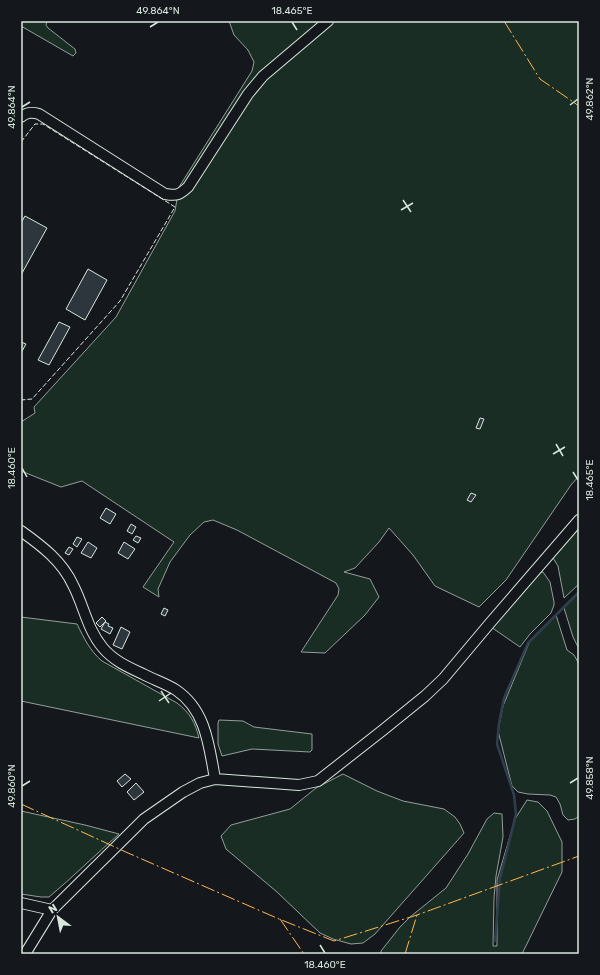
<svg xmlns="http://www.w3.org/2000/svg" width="600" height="975" viewBox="0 0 600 975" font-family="Rubik,sans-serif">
<rect width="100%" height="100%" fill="#14181c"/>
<!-- green -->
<path fill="#1a2d24" stroke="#939e99" d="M 21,21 L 47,21 L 46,25 L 48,28 L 75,49 L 76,53 L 73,56 L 21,26 Z
M 229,21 L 579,21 L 579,476 L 571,485 L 506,580 L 479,607 L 435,586 L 413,555 L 389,528 L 379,542 L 355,568 L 344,572 L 370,579 L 379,597 L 365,615 L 325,653 L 301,652 L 338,595 L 339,589 L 336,583 L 237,530 L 213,520 L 204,522 L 190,535 L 170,562 L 158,589 L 159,597 L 143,587 L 174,542 L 82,481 L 61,487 L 21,471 L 21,422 L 35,413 L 34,407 L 116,317 L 146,263 L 175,211 L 179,187 L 252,71 L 254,62 L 248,50 L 234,35 Z
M 579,523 L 579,584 L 564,598 L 558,566 L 553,558 L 553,553 Z
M 539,572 L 543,572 L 550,582 L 554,602 L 554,605 L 551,613 L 530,634 L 520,647 L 491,627 Z
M 579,593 L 579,649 L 573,637 L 564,608 Z
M 556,615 L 567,650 L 574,655 L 579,664 L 579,816 L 575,819 L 568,820 L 563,815 L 560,804 L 556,797 L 550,795 L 528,794 L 518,792 L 512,786 L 498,731 L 503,706 L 529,643 Z
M 21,617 L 77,624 C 84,638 90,651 102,661 L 177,703 C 190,713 195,722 199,738 L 21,701 Z
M 219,720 L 243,721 L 254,727 L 312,734 L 312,750 L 310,752 L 252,749 L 222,756 L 218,744 L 218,723 Z
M 343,774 L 377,791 L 403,801 L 444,809 L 455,817 L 460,824 L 464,833 L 375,934 L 363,943 L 351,944 L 333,939 L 320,933 L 277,892 L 226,849 L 221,836 L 231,825 L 290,809 L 316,788 Z
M 527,800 L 538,802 L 547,811 L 562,842 L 562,872 L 522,954 L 381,954 L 381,951 L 400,927 L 410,917 L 446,888 L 468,854 L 487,819 L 494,813 L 502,814 L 503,837 L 496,876 L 494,898 L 493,946 L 497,946 L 497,880 L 515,819 Z
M 21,811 L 85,825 L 119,834 C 95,855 73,877 49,897 L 41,897 L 21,894 Z"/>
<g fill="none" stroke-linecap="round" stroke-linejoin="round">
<!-- stream -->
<path stroke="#2f3f4d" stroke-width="2.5" d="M 495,941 L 500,879 L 516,814 L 514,795 L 497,744 L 499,723 L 504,698 L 528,643 L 579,592"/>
</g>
<!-- building -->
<path fill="#2c363c" stroke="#d8e6dc" d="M 25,216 L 47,228 L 21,275 L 21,223 Z
M 88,269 L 107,280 L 85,320 L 66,309 Z
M 59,322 L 70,327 L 49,365 L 38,360 Z
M 21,342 L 26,344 L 21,353 Z
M 480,418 L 484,419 L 480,429 L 476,428 Z
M 471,493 L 476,495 L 471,502 L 467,500 Z
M 106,508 L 116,514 L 110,524 L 100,518 Z
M 131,524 L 136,527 L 132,534 L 127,531 Z
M 136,536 L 141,538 L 138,543 L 133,540 Z
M 77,537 L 82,539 L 77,547 L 73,544 Z
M 88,542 L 97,548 L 91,558 L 81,553 Z
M 124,542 L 135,549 L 128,559 L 118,553 Z
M 69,547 L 73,549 L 69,555 L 65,553 Z
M 164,608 L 168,610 L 165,616 L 161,614 Z
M 102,617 L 106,621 L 100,627 L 96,623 Z
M 105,622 L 109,624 L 108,626 L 113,628 L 110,634 L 101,629 Z
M 121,627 L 130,632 L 122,649 L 113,645 Z
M 125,774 L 131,779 L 122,787 L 117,781 Z
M 136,783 L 144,792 L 134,800 L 127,792 Z"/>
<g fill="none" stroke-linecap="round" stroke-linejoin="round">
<defs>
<path id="minor" d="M 21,117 C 27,112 32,112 39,114 L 165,194 C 177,196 179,195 188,187 L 248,94 L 263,76 L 328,21
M 21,531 C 42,546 62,561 73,585 C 84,606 87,629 103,648 C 114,661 128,667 143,674 C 154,680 165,683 176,690 C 206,710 209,746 215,779
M 21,903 L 52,910
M 25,954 L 52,910 L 144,819 L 183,792 L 200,783 L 215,779 L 299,785 L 318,781 L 383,730 L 425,696 L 443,679 L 490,623 L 579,520"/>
</defs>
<!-- minor casing -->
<use href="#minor" stroke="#d8e6dc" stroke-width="12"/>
<!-- minor -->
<use href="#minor" stroke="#14181c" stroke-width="10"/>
<!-- fence -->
<path stroke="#d8e6dc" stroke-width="1" stroke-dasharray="5 2" stroke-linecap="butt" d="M 21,142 L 35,124 L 43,124 L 175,207 L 120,301 L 32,399 L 21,400"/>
<!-- power -->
<path stroke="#ffb74d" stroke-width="1" stroke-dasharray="14 3 2 3" stroke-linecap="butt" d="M 504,21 L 540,79 L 579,106
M 21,804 L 128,853 L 279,919 L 334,941 L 417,915 L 579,856
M 280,919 L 304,954
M 405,954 L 417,915"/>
</g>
<!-- ticks -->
<path fill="none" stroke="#d8e6dc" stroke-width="1.5" d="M 292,22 L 297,30M 150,27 L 158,22M 570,105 L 578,99M 22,107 L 30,102M 403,200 L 411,212M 401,210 L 413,203M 556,444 L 563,456M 553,454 L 565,447M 22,468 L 27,477M 573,472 L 578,480M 161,691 L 169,703M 159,701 L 171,693M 570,783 L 578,778M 22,786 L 30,781M 320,945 L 325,953"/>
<!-- border -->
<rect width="600" height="975" fill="none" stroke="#14181c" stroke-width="44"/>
<!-- north arrow -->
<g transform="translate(58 917) rotate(328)" stroke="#14181c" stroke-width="3" paint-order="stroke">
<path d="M0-3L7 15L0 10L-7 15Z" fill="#d8e6dc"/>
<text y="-6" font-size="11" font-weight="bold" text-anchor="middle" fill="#d8e6dc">N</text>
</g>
<rect x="22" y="22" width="556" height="931" fill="none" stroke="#d8e6dc" stroke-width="1.5"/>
<g font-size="10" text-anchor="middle" fill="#d8e6dc">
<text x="158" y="14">49.864°N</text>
<text x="292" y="14">18.465°E</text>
<text transform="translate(589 99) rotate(-90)" y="4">49.862°N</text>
<text transform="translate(11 107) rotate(-90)" y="4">49.864°N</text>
<text transform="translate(11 468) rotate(-90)" y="4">18.460°E</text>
<text transform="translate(589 480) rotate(-90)" y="4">18.465°E</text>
<text transform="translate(589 778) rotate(-90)" y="4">49.858°N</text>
<text transform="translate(11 786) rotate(-90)" y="4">49.860°N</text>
<text x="325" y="968">18.460°E</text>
</g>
</svg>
